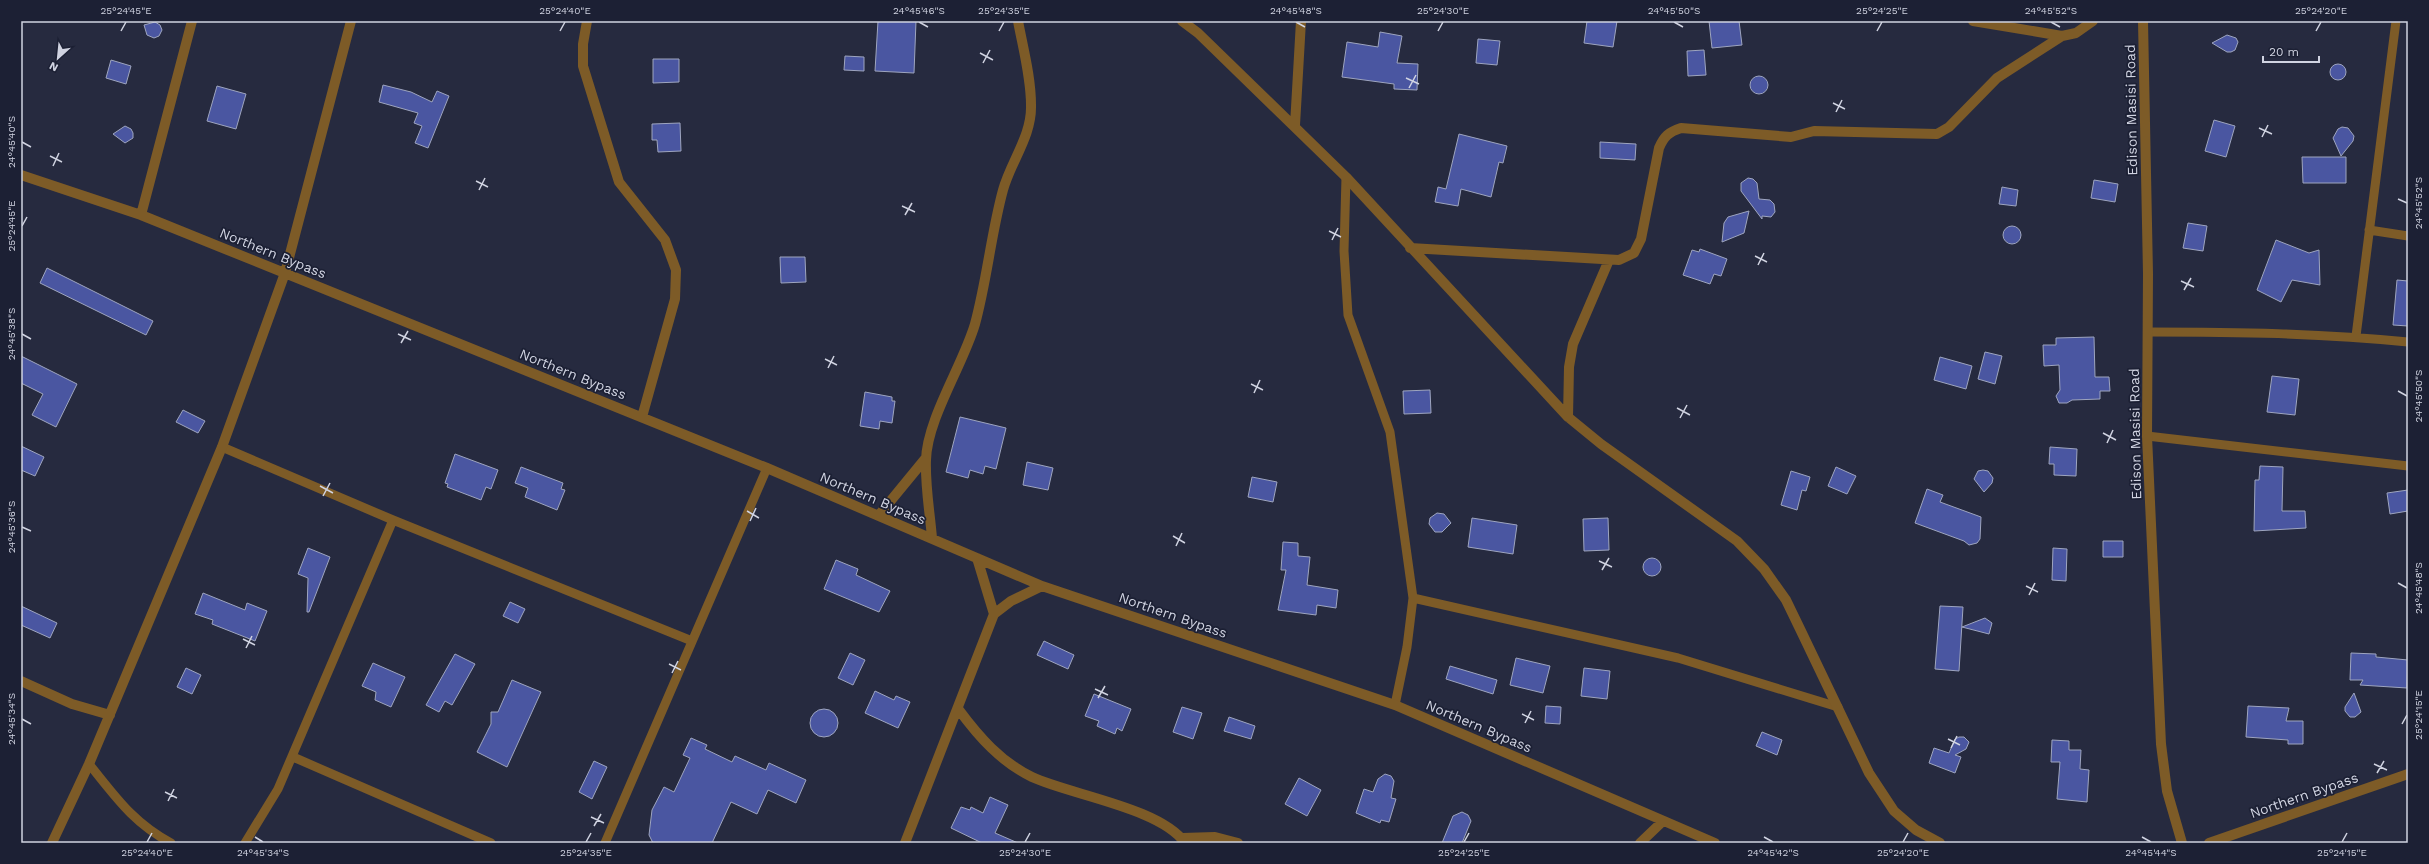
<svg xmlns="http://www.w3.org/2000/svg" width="2429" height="864" viewBox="0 0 2429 864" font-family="'Work Sans',sans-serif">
<rect width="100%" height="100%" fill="#262a3f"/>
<!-- building -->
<path fill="#4a56a1" stroke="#9ea5bf" d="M 878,21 L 916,21 L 914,73 L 875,71 Z
M 1587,21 L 1617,21 L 1613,47 L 1584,43 Z
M 1709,21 L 1739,21 L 1742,45 L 1712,48 Z
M 155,22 L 160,25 L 162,30 L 159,36 L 154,38 L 147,35 L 144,25 Z
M 1380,32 L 1402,36 L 1397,63 L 1418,64 L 1417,90 L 1394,89 L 1394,84 L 1342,77 L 1347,42 L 1378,47 Z
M 2227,35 L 2236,38 L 2238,42 L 2235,50 L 2231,52 L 2227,52 L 2212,43 Z
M 1478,39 L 1500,41 L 1497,65 L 1476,63 Z
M 1704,50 L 1706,75 L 1688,76 L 1687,51 Z
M 845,56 L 864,57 L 864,71 L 844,70 Z
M 653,59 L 679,59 L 679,82 L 653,83 Z
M 111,60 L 131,66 L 126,84 L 106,78 Z
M2330 72a8 8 0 1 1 16 0a8 8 0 1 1-16 0Z
M1750 85a9 9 0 1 1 18 0a9 9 0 1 1-18 0Z
M 383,85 L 411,92 L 432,102 L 437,91 L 449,96 L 428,148 L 415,143 L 422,126 L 414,123 L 418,113 L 379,102 Z
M 217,86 L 246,94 L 236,129 L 207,121 Z
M 2214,120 L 2235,126 L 2226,157 L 2205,151 Z
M 680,123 L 681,151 L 658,152 L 657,140 L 652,140 L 652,124 Z
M 125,126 L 131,129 L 133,133 L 133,138 L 125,143 L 113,134 Z
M 2342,127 L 2348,128 L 2354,136 L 2353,141 L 2341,156 L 2333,138 L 2338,129 Z
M 1459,134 L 1507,146 L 1503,163 L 1499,162 L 1491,197 L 1461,189 L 1458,206 L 1435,202 L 1438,187 L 1446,189 Z
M 1600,142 L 1636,144 L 1635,160 L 1600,158 Z
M 2302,157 L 2346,157 L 2346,183 L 2303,183 Z
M 1748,178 L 1753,179 L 1757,183 L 1759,199 L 1770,200 L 1774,204 L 1775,212 L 1771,217 L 1762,216 L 1762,219 L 1741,191 L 1741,183 Z
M 2094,180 L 2118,184 L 2115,202 L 2091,198 Z
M 2002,187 L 2018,190 L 2016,206 L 1999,204 Z
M 1749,211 L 1744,233 L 1722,242 L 1724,223 L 1728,217 Z
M 2188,223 L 2207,226 L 2203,251 L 2183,248 Z
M2003 235a9 9 0 1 1 18 0a9 9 0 1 1-18 0Z
M 2276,240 L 2309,253 L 2319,250 L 2320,285 L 2292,280 L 2281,302 L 2257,290 Z
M 1700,249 L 1727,259 L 1721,276 L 1714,274 L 1710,284 L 1683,275 L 1692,250 L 1699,252 Z
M 780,257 L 805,257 L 806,282 L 781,283 Z
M 47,268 L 153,321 L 146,335 L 40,283 Z
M 2397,280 L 2408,281 L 2408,326 L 2393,325 Z
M 2094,337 L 2095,377 L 2109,377 L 2110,391 L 2100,391 L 2100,399 L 2072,400 L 2067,403 L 2059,403 L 2056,396 L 2060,390 L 2059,365 L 2044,366 L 2043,345 L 2056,345 L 2056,338 Z
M 1985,352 L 2002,356 L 1995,384 L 1978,379 Z
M 21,356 L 77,384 L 56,427 L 32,415 L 43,394 L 21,383 Z
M 1940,357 L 1972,366 L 1966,389 L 1934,380 Z
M 2272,376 L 2299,379 L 2295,415 L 2267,412 Z
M 1430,390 L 1431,413 L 1404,414 L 1403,391 Z
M 865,392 L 892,397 L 892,401 L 895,401 L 892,423 L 880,421 L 879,429 L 860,426 Z
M 183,410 L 205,421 L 198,433 L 176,422 Z
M 960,417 L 1006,428 L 996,469 L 985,466 L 983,474 L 970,470 L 968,478 L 946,472 Z
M 21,446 L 44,457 L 35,476 L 21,470 Z
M 2050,447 L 2077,449 L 2076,476 L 2054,475 L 2054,464 L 2049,464 Z
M 455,454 L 498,470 L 491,489 L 486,487 L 481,500 L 447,487 L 448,484 L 445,483 Z
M 1027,462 L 1053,468 L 1048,490 L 1023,485 Z
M 2260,466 L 2283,467 L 2282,511 L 2305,511 L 2306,528 L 2254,531 L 2255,480 L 2259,480 Z
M 521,467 L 563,483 L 561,489 L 565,490 L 557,510 L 525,497 L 528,488 L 515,483 Z
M 1836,467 L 1856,476 L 1847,494 L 1828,486 Z
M 1983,470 L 1988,471 L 1993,478 L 1992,483 L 1984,492 L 1974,479 L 1978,471 Z
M 1791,471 L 1810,477 L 1806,491 L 1802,490 L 1797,510 L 1781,505 Z
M 1252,477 L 1277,482 L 1273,502 L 1248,497 Z
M 1927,489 L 1943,495 L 1940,502 L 1981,517 L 1980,539 L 1977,543 L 1969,545 L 1964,541 L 1915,523 Z
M 2408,490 L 2408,511 L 2390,514 L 2387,493 Z
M 1437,513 L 1444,514 L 1451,523 L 1442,532 L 1435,532 L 1429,524 L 1430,518 Z
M 1472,518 L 1517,525 L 1513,554 L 1468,547 Z
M 1608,518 L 1609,550 L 1584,551 L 1583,519 Z
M 2103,541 L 2123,541 L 2123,557 L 2103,557 Z
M 1283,542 L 1298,543 L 1298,556 L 1310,557 L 1307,585 L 1338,590 L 1336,608 L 1317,605 L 1316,615 L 1278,610 L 1286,570 L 1281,570 Z
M 308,548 L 330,557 L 309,612 L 307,612 L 308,578 L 298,574 Z
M 2053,548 L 2067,549 L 2066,581 L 2052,580 Z
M1643 567a9 9 0 1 1 18 0a9 9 0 1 1-18 0Z
M 836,560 L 858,569 L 856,575 L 890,591 L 879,612 L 824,589 Z
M 203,593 L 245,610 L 247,603 L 267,611 L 255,641 L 212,624 L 213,620 L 195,614 Z
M 510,602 L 525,609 L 518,623 L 503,616 Z
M 21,606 L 57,623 L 50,638 L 21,625 Z
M 1940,606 L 1963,607 L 1959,671 L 1935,669 Z
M 1985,618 L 1992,623 L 1989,634 L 1962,627 Z
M 1044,641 L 1074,655 L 1068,669 L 1037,655 Z
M 850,653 L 865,660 L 853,685 L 838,678 Z
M 2351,653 L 2376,654 L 2376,657 L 2408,660 L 2407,688 L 2360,685 L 2363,680 L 2350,680 Z
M 455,654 L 475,664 L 452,705 L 445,701 L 439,712 L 426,705 Z
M 1516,658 L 1550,666 L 1543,693 L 1510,685 Z
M 373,663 L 405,677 L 391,707 L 375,700 L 376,692 L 362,686 Z
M 1450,666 L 1497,680 L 1493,694 L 1446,679 Z
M 186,668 L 201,675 L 192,694 L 177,687 Z
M 1584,668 L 1610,671 L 1607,699 L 1581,696 Z
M 512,680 L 541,692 L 507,767 L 477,752 L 491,724 L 491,712 L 498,712 Z
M 875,691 L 894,700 L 896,696 L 910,702 L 898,728 L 865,713 Z
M 2354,693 L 2361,712 L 2355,717 L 2350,717 L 2345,711 L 2345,707 Z
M 1094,694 L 1131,709 L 1122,731 L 1117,728 L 1115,734 L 1097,726 L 1099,721 L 1085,716 Z
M 1546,706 L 1561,707 L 1560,724 L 1545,723 Z
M 2248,706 L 2289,708 L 2286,721 L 2303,721 L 2303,744 L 2288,744 L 2288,740 L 2246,737 Z
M 1182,707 L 1202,713 L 1193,739 L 1173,732 Z
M810 723a14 14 0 1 1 28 0a14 14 0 1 1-28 0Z
M 1229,717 L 1255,726 L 1251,739 L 1224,731 Z
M 1762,732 L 1782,740 L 1777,755 L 1756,746 Z
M 1959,737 L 1964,737 L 1969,742 L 1966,749 L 1955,755 L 1961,757 L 1955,773 L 1929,763 L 1934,748 L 1949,753 L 1955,739 Z
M 691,738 L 707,745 L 705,749 L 732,762 L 735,756 L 766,770 L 769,763 L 806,780 L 796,803 L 768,790 L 757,814 L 731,802 L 712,843 L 653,843 L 649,835 L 652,810 L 664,787 L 674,792 L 690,758 L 683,755 Z
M 2052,740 L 2069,741 L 2069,750 L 2081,750 L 2080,769 L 2089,770 L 2087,802 L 2057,799 L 2060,762 L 2051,762 Z
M 594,761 L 607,767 L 592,799 L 579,792 Z
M 1385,774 L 1391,776 L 1394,781 L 1391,798 L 1396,799 L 1389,822 L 1381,820 L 1380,823 L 1356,813 L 1364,789 L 1373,792 L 1378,779 Z
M 1299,778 L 1321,790 L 1307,816 L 1285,804 Z
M 990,797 L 1008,805 L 995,833 L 1018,843 L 982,843 L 951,828 L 961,807 L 970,810 L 971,807 L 983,813 Z
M 1462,812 L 1468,815 L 1471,821 L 1462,843 L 1442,843 L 1453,816 Z"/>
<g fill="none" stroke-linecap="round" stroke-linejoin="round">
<!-- service -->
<path stroke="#7d5b27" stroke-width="9" d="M 1346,177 L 1344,251 L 1348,315 L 1390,432 L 1413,598 L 1407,647 L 1395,705
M 2369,230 L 2408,236
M 2148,332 C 2235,332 2322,333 2408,342
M 2356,336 L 2396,21
M 2147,436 L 2408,466
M 222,447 L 393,520 L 692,641
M 1413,598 L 1678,658 L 1838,707
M 293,757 L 491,843
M 89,764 C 115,796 133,823 171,843
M 245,843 L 278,789 L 393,520
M 605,843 L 767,468"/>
<!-- minor -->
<path stroke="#7d5b27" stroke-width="10" d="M 587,21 L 583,44 L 583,66 L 619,182 L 665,240 L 676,270 L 675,299 L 642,417
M 1182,21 L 1198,33 L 1346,177 L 1568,417 L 1601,444 L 1737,541 L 1764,569 L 1786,600 L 1801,631 L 1869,773 L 1894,811 L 1916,830 L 1940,843
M 1973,21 L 2062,36 L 2076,33 L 2093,21
M 2143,21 L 2148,274 L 2147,436 L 2161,744 L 2167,791 L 2182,843
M 1295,125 L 1301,21
M 21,175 L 141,215 L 767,468 L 1042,586 L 1395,705 L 1715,843
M 141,215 L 192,21
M 1410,248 L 1619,260 L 1634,253 L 1641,239 L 1659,148 C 1664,136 1669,132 1681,128 L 1791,137 L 1814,131 L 1937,134 L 1949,127 L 1997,78 L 2062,36
M 1568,417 L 1569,367 L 1573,344 L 1609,260
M 879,515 L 925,459
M 932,538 C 930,513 925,486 926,460 C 927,419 963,365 975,324 C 987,280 991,234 1003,190 C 1011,161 1032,136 1031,105 C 1031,77 1023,48 1018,21
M 977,558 L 994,614
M 21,681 L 72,704 L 110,715
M 959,710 C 979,737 1001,762 1032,777 C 1071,795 1161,808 1185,843
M 1182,838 L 1215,837 L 1238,843
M 52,843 L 89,764 L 222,447 L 285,273 L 351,21
M 905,843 L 994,614 L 1011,601 L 1042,586
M 1640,843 L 1663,821
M 2209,843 L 2408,774"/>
</g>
<!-- ticks -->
<path fill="none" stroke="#d0d3e1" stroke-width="1.5" d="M 919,22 L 928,27M 1296,22 L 1305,27M 1674,22 L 1683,27M 2051,22 L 2060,27M 121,31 L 126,22M 560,31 L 565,22M 999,31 L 1004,22M 1438,31 L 1443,22M 1877,31 L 1882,22M 2316,31 L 2321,22M 980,53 L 993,60M 983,63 L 990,50M 1406,78 L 1419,84M 1409,88 L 1416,75M 1833,103 L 1845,109M 1836,112 L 1842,100M 2259,128 L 2272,134M 2262,137 L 2268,125M 22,142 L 31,147M 50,156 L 62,162M 53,166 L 59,153M 476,181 L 488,187M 479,190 L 485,178M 2398,199 L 2407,203M 902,206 L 915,212M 905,215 L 912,203M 22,226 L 27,217M 1329,231 L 1341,237M 1332,240 L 1338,228M 1755,256 L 1767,262M 1758,265 L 1764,253M 2181,281 L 2194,287M 2184,290 L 2191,278M 22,334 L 31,339M 398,334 L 411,340M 401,343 L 408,331M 825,359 L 837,365M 828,368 L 834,356M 1251,384 L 1263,390M 2398,391 L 2407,396M 1254,393 L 1260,380M 1677,408 L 1690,415M 1680,418 L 1687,405M 2103,433 L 2116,440M 2107,443 L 2113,430M 320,486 L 333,493M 323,496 L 330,483M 747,511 L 759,518M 750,521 L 756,508M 22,527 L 31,531M 1173,536 L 1185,543M 1176,546 L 1182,533M 1599,561 L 1612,567M 1602,570 L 1609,558M 2398,583 L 2407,588M 2026,586 L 2038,592M 2029,595 L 2035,583M 243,639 L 255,645M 246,648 L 252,636M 669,664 L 681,670M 672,673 L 678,661M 1095,689 L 1108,695M 1098,698 L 1105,686M 1522,714 L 1534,720M 22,719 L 31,724M 1525,723 L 1531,711M 2402,724 L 2407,715M 1948,739 L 1960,745M 1951,748 L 1957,736M 2374,764 L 2387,770M 2377,773 L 2384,761M 165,792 L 177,798M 168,801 L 174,789M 591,817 L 604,823M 594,826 L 601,814M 255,837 L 263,842M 1764,837 L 1773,842M 2142,837 L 2151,842M 147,842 L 152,833M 586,842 L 591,833M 1025,842 L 1030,833M 1464,842 L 1469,833M 1903,842 L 1908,833M 2342,842 L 2347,833"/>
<g text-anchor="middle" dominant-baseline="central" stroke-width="3.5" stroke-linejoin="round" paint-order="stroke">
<!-- street labels -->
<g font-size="14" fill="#d0d3e1" stroke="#1c2034">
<text transform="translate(2131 110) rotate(-91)">Edison Masisi Road</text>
<text transform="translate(273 253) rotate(22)">Northern Bypass</text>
<text transform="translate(573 374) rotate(22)">Northern Bypass</text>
<text transform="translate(2135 434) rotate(-91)">Edison Masisi Road</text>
<text transform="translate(873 498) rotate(23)">Northern Bypass</text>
<text transform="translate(1173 615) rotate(19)">Northern Bypass</text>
<text transform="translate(1479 726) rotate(23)">Northern Bypass</text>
<text transform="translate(2304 795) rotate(-19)">Northern Bypass</text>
</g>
</g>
<!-- border -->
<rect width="2429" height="864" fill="none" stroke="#1c2034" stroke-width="44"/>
<!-- north arrow -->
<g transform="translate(58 58) rotate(207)" stroke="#1c2034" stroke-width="3" paint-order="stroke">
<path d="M0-3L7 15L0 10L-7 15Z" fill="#d0d3e1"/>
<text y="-6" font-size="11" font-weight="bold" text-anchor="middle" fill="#d0d3e1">N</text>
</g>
<!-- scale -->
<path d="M2263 56v6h56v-6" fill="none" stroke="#d0d3e1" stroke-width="2"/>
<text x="2269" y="56" font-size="12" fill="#d0d3e1" stroke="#1c2034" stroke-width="3" paint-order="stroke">20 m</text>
<rect x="22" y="22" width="2385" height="820" fill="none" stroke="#d0d3e1" stroke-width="1.5"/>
<g font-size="10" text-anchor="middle" fill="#d0d3e1">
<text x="126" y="14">25°24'45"E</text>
<text x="565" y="14">25°24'40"E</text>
<text x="919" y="14">24°45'46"S</text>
<text x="1004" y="14">25°24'35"E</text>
<text x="1296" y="14">24°45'48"S</text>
<text x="1443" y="14">25°24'30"E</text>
<text x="1674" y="14">24°45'50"S</text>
<text x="1882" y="14">25°24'25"E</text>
<text x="2051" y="14">24°45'52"S</text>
<text x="2321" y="14">25°24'20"E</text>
<text transform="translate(11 142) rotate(-90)" y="4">24°45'40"S</text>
<text transform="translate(2418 203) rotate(-90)" y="4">24°45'52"S</text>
<text transform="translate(11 226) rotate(-90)" y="4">25°24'45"E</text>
<text transform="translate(11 334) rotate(-90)" y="4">24°45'38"S</text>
<text transform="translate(2418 396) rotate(-90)" y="4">24°45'50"S</text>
<text transform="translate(11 527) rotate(-90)" y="4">24°45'36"S</text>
<text transform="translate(2418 588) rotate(-90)" y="4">24°45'48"S</text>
<text transform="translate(2418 715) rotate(-90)" y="4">25°24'15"E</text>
<text transform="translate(11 719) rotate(-90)" y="4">24°45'34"S</text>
<text x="147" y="856">25°24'40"E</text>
<text x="263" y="856">24°45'34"S</text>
<text x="586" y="856">25°24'35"E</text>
<text x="1025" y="856">25°24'30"E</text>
<text x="1464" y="856">25°24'25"E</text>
<text x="1773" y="856">24°45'42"S</text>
<text x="1903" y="856">25°24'20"E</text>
<text x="2151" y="856">24°45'44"S</text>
<text x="2342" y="856">25°24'15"E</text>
</g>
</svg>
